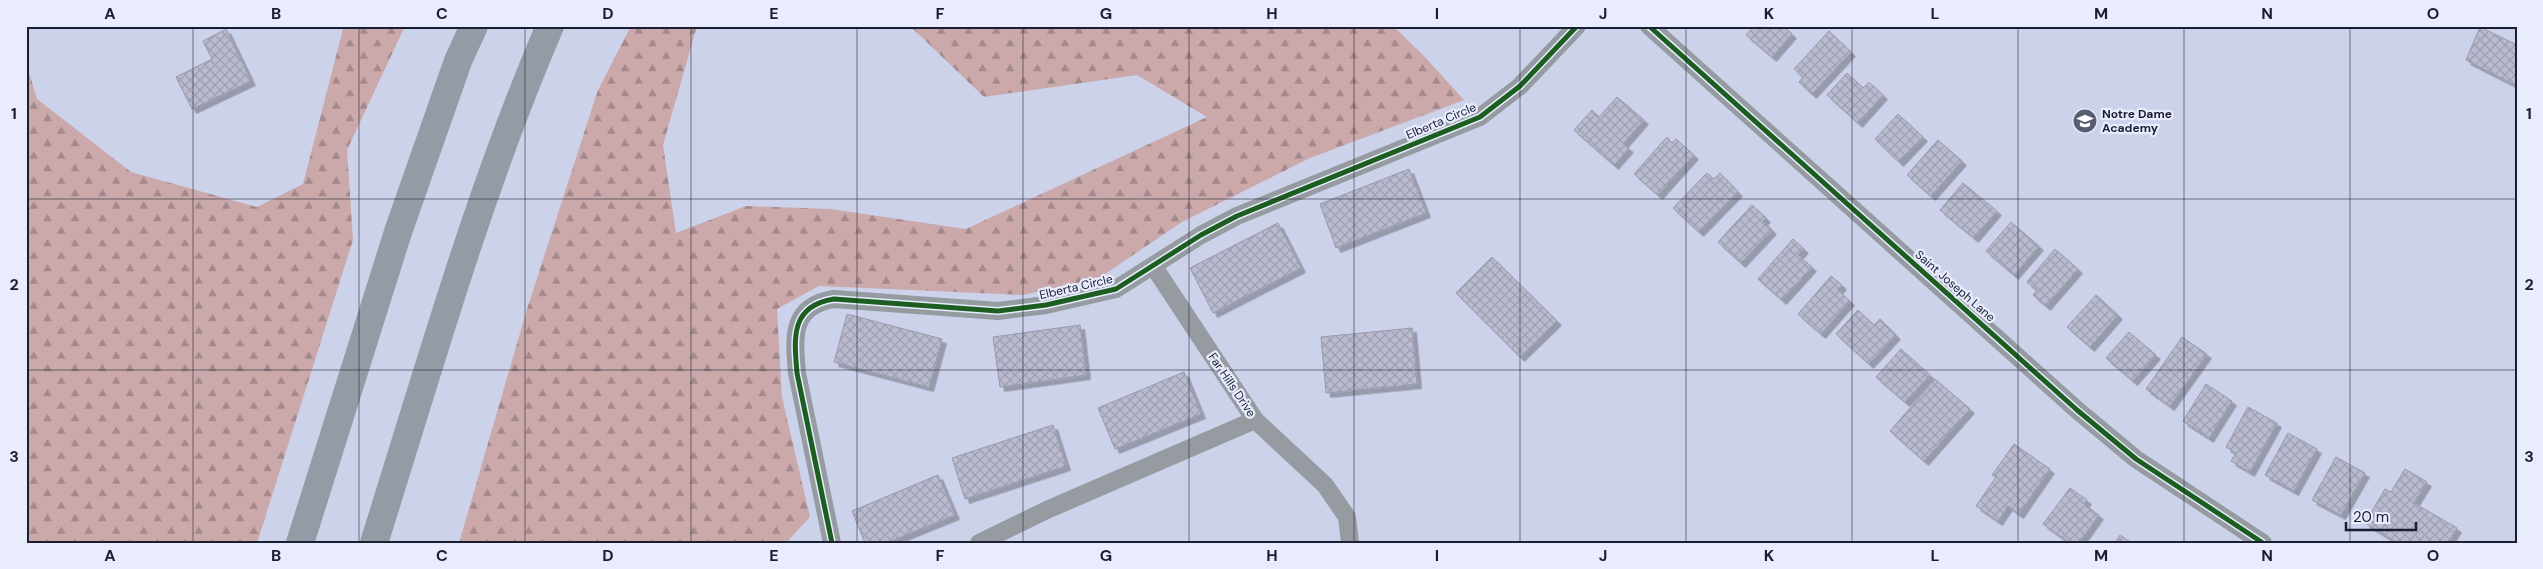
<svg xmlns="http://www.w3.org/2000/svg" width="2543" height="569" viewBox="0 0 2543 569" font-family="'DM Sans',sans-serif">
<defs>
<pattern id="forest-firs" width="22" height="20" patternUnits="userSpaceOnUse" patternTransform="scale(1.25)"><rect width="22" height="20" fill="#cba9ab"/><path d="M5 1l3.5 6h-7zM16 11l3.5 6h-7z" fill="#a4898c"/></pattern>
<pattern id="building-cross-hatch" width="8" height="8" patternUnits="userSpaceOnUse" patternTransform="scale(1.25)"><rect width="8" height="8" fill="#b9bace"/><path d="M0 0l8 8M0 8l8-8" fill="none" stroke="#9e9fb1"/></pattern>
<filter id="shadow"><feDropShadow dx="4.5" dy="4.5" stdDeviation="0" flood-color="#0004"/></filter>
</defs>
<rect width="100%" height="100%" fill="#ccd2e9"/>
<!-- forest -->
<path fill="url(#forest-firs)" d="M 337,26 L 405,26 L 347,150 L 353,240 L 257,543 L 26,543 L 26,62 L 37,99 L 131,172 L 257,207 L 303,184 L 343,29 Z
M 631,26 L 697,26 L 663,145 L 676,233 L 746,206 L 830,209 L 966,229 L 1207,117 L 1137,75 L 984,97 L 910,26 L 1393,26 L 1424,56 L 1464,100 L 1310,158 L 1182,222 L 1099,278 L 1023,295 L 819,286 L 777,309 L 782,397 L 810,517 L 786,543 L 459,543 L 527,309 L 598,90 Z"/>
<!-- building -->
<path fill="url(#building-cross-hatch)" stroke="#9999ad" filter="url(#shadow)" d="M 1754,26 L 1783,26 L 1792,34 L 1772,57 L 1746,35 Z
M 2480,27 L 2517,45 L 2517,86 L 2466,60 Z
M 226,29 L 251,81 L 192,109 L 176,77 L 212,59 L 203,41 Z
M 1829,31 L 1851,52 L 1812,94 L 1799,82 L 1803,77 L 1794,69 Z
M 1847,73 L 1863,88 L 1869,82 L 1883,95 L 1858,123 L 1827,95 Z
M 1617,97 L 1644,120 L 1623,144 L 1629,148 L 1614,165 L 1574,130 L 1592,110 L 1599,117 Z
M 1898,114 L 1923,137 L 1899,162 L 1875,139 Z
M 1667,137 L 1672,143 L 1676,139 L 1694,155 L 1658,195 L 1634,174 Z
M 1938,140 L 1962,161 L 1931,196 L 1907,175 Z
M 1409,169 L 1426,213 L 1336,248 L 1320,204 Z
M 1707,173 L 1714,179 L 1720,173 L 1738,192 L 1699,232 L 1673,208 Z
M 1963,183 L 1997,211 L 1974,238 L 1940,210 Z
M 1752,205 L 1766,218 L 1763,221 L 1772,230 L 1741,263 L 1718,242 Z
M 2011,222 L 2039,246 L 2014,275 L 1986,251 Z
M 1278,223 L 1301,268 L 1213,313 L 1190,268 Z
M 1793,239 L 1804,249 L 1798,255 L 1812,267 L 1782,300 L 1758,279 Z
M 2055,249 L 2078,269 L 2046,306 L 2033,295 L 2037,290 L 2027,282 Z
M 1492,257 L 1557,321 L 1520,357 L 1456,293 Z
M 1831,276 L 1842,285 L 1838,290 L 1850,301 L 1821,334 L 1798,314 Z
M 2096,295 L 2118,315 L 2090,347 L 2067,327 Z
M 1858,310 L 1874,325 L 1880,319 L 1896,335 L 1869,364 L 1836,334 Z
M 847,314 L 942,339 L 929,387 L 834,362 Z
M 1080,325 L 1086,375 L 1000,387 L 993,337 Z
M 1412,328 L 1417,384 L 1326,393 L 1321,337 Z
M 2129,332 L 2156,355 L 2133,381 L 2106,358 Z
M 2182,337 L 2207,354 L 2170,406 L 2146,389 Z
M 1901,349 L 1930,375 L 1905,402 L 1876,377 Z
M 1184,372 L 1201,414 L 1115,449 L 1098,408 Z
M 1935,379 L 1970,409 L 1924,461 L 1890,431 Z
M 2206,384 L 2232,401 L 2209,438 L 2183,421 Z
M 2248,407 L 2277,423 L 2250,472 L 2231,461 L 2236,453 L 2226,447 Z
M 1053,425 L 1066,466 L 965,499 L 952,458 Z
M 2288,433 L 2317,449 L 2294,491 L 2265,475 Z
M 2014,444 L 2050,469 L 2019,514 L 2008,506 L 1998,521 L 1976,506 L 1996,477 L 1992,475 Z
M 2336,457 L 2365,473 L 2341,515 L 2312,500 Z
M 2405,469 L 2427,482 L 2414,503 L 2457,528 L 2448,543 L 2398,543 L 2365,523 L 2385,489 L 2391,492 Z
M 938,475 L 955,515 L 886,543 L 865,543 L 852,511 Z
M 2070,488 L 2087,500 L 2084,504 L 2099,515 L 2079,543 L 2070,543 L 2043,524 Z
M 2120,535 L 2132,543 L 2115,543 Z"/>
<g fill="none" stroke-linecap="round" stroke-linejoin="round">
<!-- street -->
<path stroke="#959ba1" stroke-width="18" d="M 1649,26 L 2077,410 L 2136,459 L 2263,543
M 1154,267 L 1255,420 L 1325,485 L 1347,517 L 1350,543
M 832,543 L 797,373 C 794,338 790,306 834,299 L 998,311 L 1046,305 L 1116,289 L 1201,235 L 1237,216 L 1480,117 L 1520,86 L 1577,26
M 979,543 L 1049,509 L 1255,420"/>
<!-- highway -->
<path stroke="#939ba5" stroke-width="28" d="M 300,543 L 398,232 L 458,61 L 474,26
M 374,543 C 429,369 478,193 550,26"/>
<defs>
<path id="cycleway" d="M 1649,26 L 2077,410 L 2136,459 L 2263,543
M 832,543 L 797,373 C 794,338 790,306 834,299 L 998,311 L 1046,305 L 1116,289 L 1201,235 L 1237,216 L 1480,117 L 1520,86 L 1577,26"/>
</defs>
<!-- cycleway casing -->
<use href="#cycleway" stroke="#e8ecfd" stroke-width="8"/>
<!-- cycleway -->
<use href="#cycleway" stroke="#1b5e20" stroke-width="5"/>
</g>
<!-- grid -->
<path fill="none" stroke="#1a1e32" stroke-width="1" stroke-opacity="0.55" d="M 193,26 L 193,543M 359,26 L 359,543M 525,26 L 525,543M 691,26 L 691,543M 857,26 L 857,543M 1023,26 L 1023,543M 1189,26 L 1189,543M 1354,26 L 1354,543M 1520,26 L 1520,543M 1686,26 L 1686,543M 1852,26 L 1852,543M 2018,26 L 2018,543M 2184,26 L 2184,543M 2350,26 L 2350,543M 26,199 L 2517,199M 26,370 L 2517,370"/>
<!-- icons -->
<defs>
<symbol id="school-disc" viewBox="-11 -11 22 22"><circle r="9.5" fill="#585d72" stroke="#e8ecfd"/><path d="M0-5L7-2L0 1L-7-2ZM-4 1L0 2.5L4 1V4Q0 6-4 4Z" fill="#fff"/></symbol>
</defs>
<g fill-rule="evenodd">
<use href="#school-disc" x="2071" y="107" width="28" height="28"/>
</g>
<g text-anchor="middle" dominant-baseline="central" stroke-width="4.5" stroke-linejoin="round" paint-order="stroke">
<!-- poi labels -->
<g font-size="12" font-weight="bold" fill="#1a1e32" stroke="#e8ecfd" text-anchor="start">
<text x="2102" y="114">Notre Dame<tspan x="2102" dy="14">Academy</tspan></text>
</g>
<!-- street labels -->
<g font-size="12" fill="#1a1e32" stroke="#e8ecfd">
<text transform="translate(1441 121) rotate(-23)">Elberta Circle</text>
<text transform="translate(1955 286) rotate(41)">Saint Joseph Lane</text>
<text transform="translate(1076 287) rotate(-13)">Elberta Circle</text>
<text transform="translate(1232 385) rotate(56)">Far Hills Drive</text>
</g>
</g>
<!-- border -->
<rect width="2543" height="569" fill="none" stroke="#e8ecfd" stroke-width="55"/>
<!-- scale -->
<path d="M2346 522v8h70v-8" fill="none" stroke="#1a1e32" stroke-width="2.5"/>
<text x="2353" y="522" font-size="15" fill="#1a1e32" stroke="#e8ecfd" stroke-width="4" paint-order="stroke">20 m</text>
<rect x="28" y="28" width="2488" height="514" fill="none" stroke="#1a1e32" stroke-width="2"/>
<g font-size="16" text-anchor="middle" font-weight="bold" fill="#1a1e32">
<text x="110" y="19">A</text>
<text x="276" y="19">B</text>
<text x="442" y="19">C</text>
<text x="608" y="19">D</text>
<text x="774" y="19">E</text>
<text x="940" y="19">F</text>
<text x="1106" y="19">G</text>
<text x="1272" y="19">H</text>
<text x="1437" y="19">I</text>
<text x="1603" y="19">J</text>
<text x="1769" y="19">K</text>
<text x="1935" y="19">L</text>
<text x="2101" y="19">M</text>
<text x="2267" y="19">N</text>
<text x="2433" y="19">O</text>
<text x="14" y="119">1</text>
<text x="2529" y="119">1</text>
<text x="14" y="290">2</text>
<text x="2529" y="290">2</text>
<text x="14" y="462">3</text>
<text x="2529" y="462">3</text>
<text x="110" y="561">A</text>
<text x="276" y="561">B</text>
<text x="442" y="561">C</text>
<text x="608" y="561">D</text>
<text x="774" y="561">E</text>
<text x="940" y="561">F</text>
<text x="1106" y="561">G</text>
<text x="1272" y="561">H</text>
<text x="1437" y="561">I</text>
<text x="1603" y="561">J</text>
<text x="1769" y="561">K</text>
<text x="1935" y="561">L</text>
<text x="2101" y="561">M</text>
<text x="2267" y="561">N</text>
<text x="2433" y="561">O</text>
</g>
</svg>
